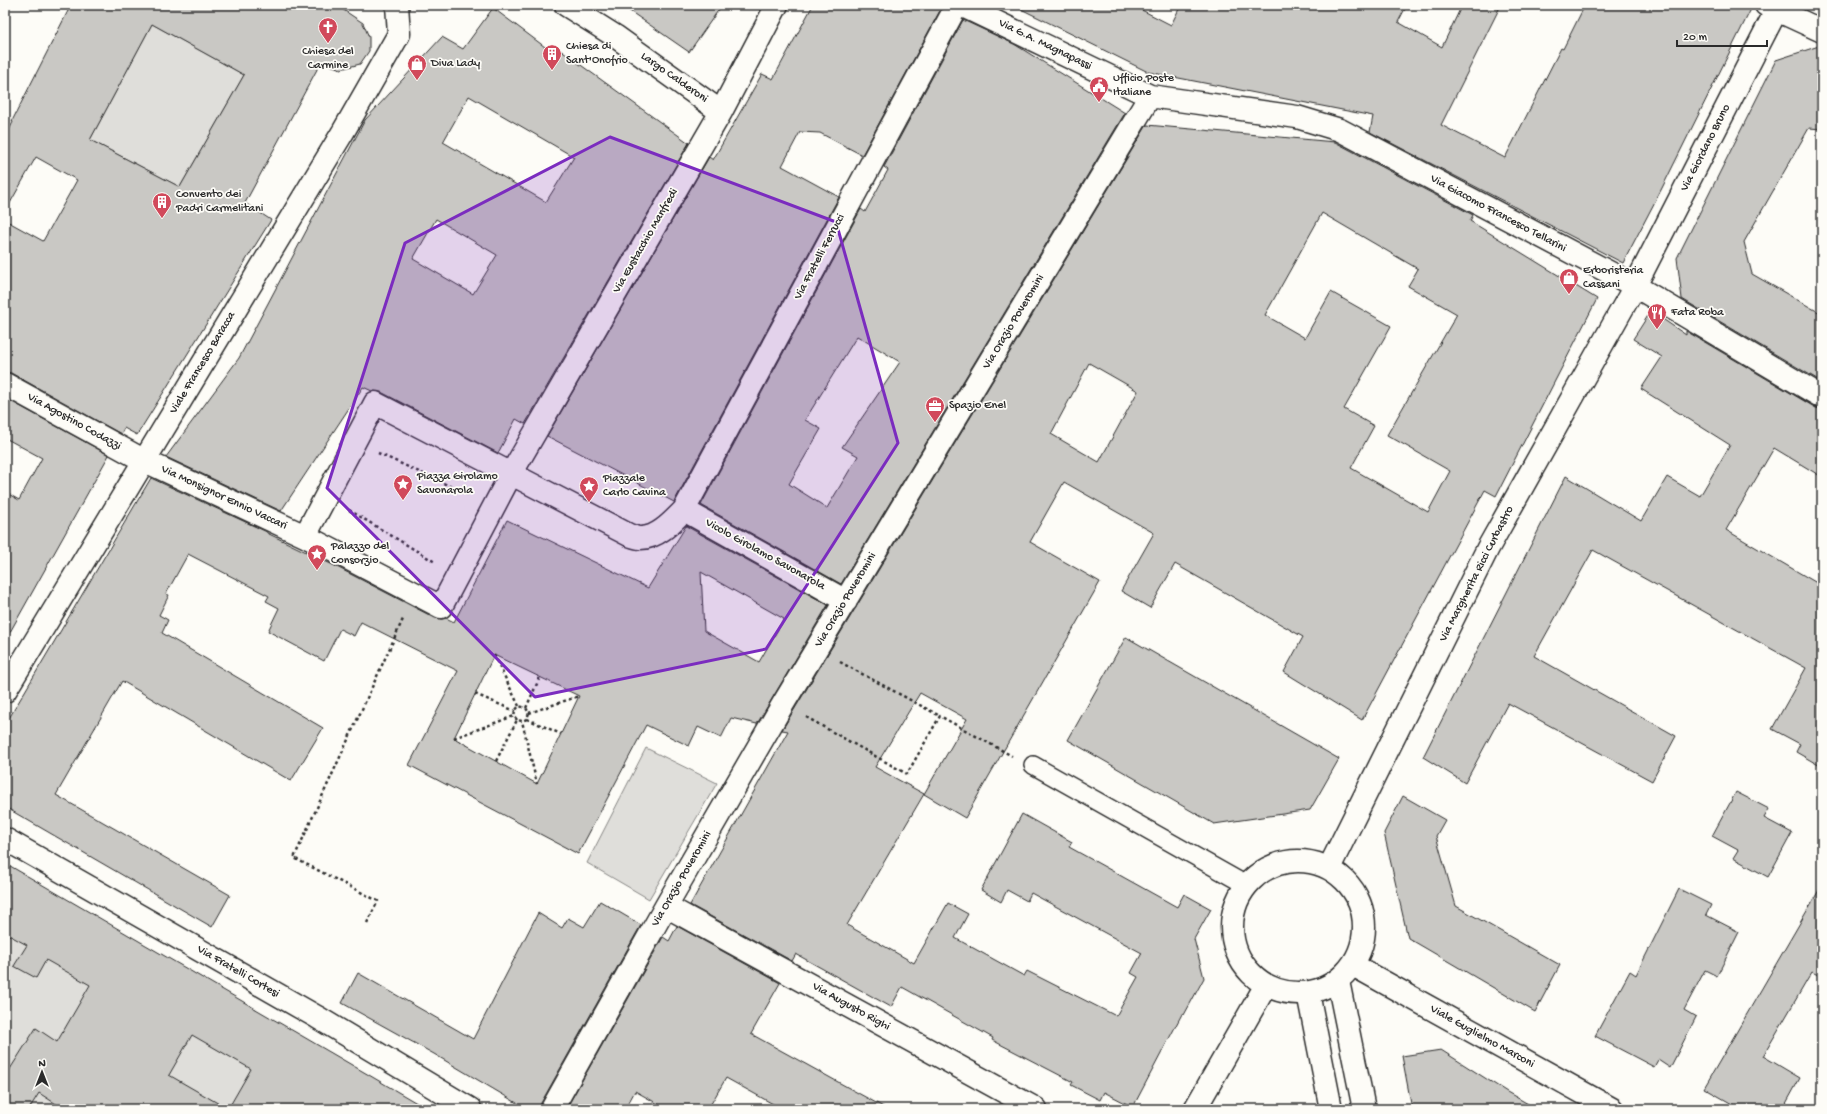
<svg xmlns="http://www.w3.org/2000/svg" width="1827" height="1114" viewBox="0 0 1827 1114" font-family="'Gochi Hand',sans-serif">
<rect width="100%" height="100%" fill="#fdfcf7"/>
<filter id="ink" filterUnits="userSpaceOnUse"><feTurbulence type="fractalNoise" baseFrequency=".025" numOctaves="2"/><feDisplacementMap in="SourceGraphic" scale="8" xChannelSelector="R" yChannelSelector="G"/><feConvolveMatrix kernelMatrix="1 2 1 2 8 2 1 2 1" color-interpolation-filters="sRGB"/></filter>
<g filter="url(#ink)">
<!-- green -->
<path fill="#dfdeda" stroke="#858482" d="M 152,24 L 244,75 L 180,187 L 90,140 Z
M 646,748 L 717,783 L 649,899 L 587,863 Z
M 5,873 L 417,1109 L 5,1109 Z"/>
<!-- building -->
<path fill="#c9c8c4" stroke="#2b2b2b" fill-rule="evenodd" d="M 71,5 L 336,5 L 363,23 L 369,37 L 369,51 L 360,64 L 341,69 L 321,62 L 245,203 L 271,220 L 137,435 L 124,428 L 121,434 L 11,373 L 5,372 L 5,220 L 43,241 L 77,180 L 36,157 L 5,212 L 5,138 L 13,122 L 12,121 ZM 152,24 L 244,75 L 180,187 L 90,140 Z
M 621,5 L 722,5 L 689,52 Z
M 813,5 L 943,5 L 862,155 L 820,133 L 800,132 L 782,166 L 839,197 L 674,502 L 547,436 L 709,157 L 713,160 L 762,74 L 773,79 Z
M 1013,5 L 1132,5 L 1171,25 L 1181,5 L 1407,5 L 1398,22 L 1442,47 L 1462,5 L 1501,5 L 1441,125 L 1505,158 L 1561,48 L 1563,49 L 1585,5 L 1753,5 L 1661,190 L 1623,263 L 1370,132 L 1373,116 L 1148,72 Z
M 493,8 L 549,50 L 553,45 L 689,143 L 525,424 L 516,419 L 498,453 L 381,392 L 372,391 L 363,387 L 281,511 L 166,457 L 239,358 L 365,120 L 442,37 L 463,49 ZM 469,96 L 574,157 L 546,202 L 443,142 ZM 436,219 L 497,255 L 473,294 L 413,259 Z
M 963,20 L 1014,44 L 1125,113 L 841,584 L 701,505 L 861,209 L 865,212 L 888,170 L 884,167 ZM 857,336 L 900,362 L 842,447 L 858,456 L 827,508 L 789,484 L 821,429 L 805,420 Z
M 1822,45 L 1822,129 L 1809,128 L 1744,242 L 1752,274 L 1822,314 L 1822,382 L 1682,299 L 1677,258 L 1776,60 Z
M 1147,125 L 1335,142 L 1473,215 L 1470,221 L 1597,299 L 1496,496 L 1485,490 L 1362,720 L 1284,672 L 1303,637 L 1175,564 L 1150,608 L 1121,591 L 1154,533 L 1064,482 L 1030,542 L 1100,582 L 965,818 L 924,794 L 847,925 L 914,963 L 948,903 L 968,914 L 955,938 L 1024,976 L 1027,971 L 1116,1016 L 1138,977 L 1131,973 L 1142,953 L 1031,893 L 1027,901 L 1007,890 L 1001,902 L 981,890 L 1022,814 L 1072,842 L 1069,847 L 1177,907 L 1184,894 L 1211,909 L 1194,939 L 1204,978 L 1184,1015 L 1182,1014 L 1133,1107 L 1104,1092 L 1100,1100 L 1071,1085 L 1073,1082 L 992,1040 L 993,1038 L 902,987 L 891,1007 L 796,954 L 792,961 L 690,905 L 788,731 L 782,730 L 794,710 ZM 1322,213 L 1418,269 L 1408,286 L 1457,314 L 1387,435 L 1450,471 L 1428,512 L 1351,468 L 1374,426 L 1344,409 L 1391,326 L 1331,292 L 1305,338 L 1265,315 ZM 1089,363 L 1138,391 L 1099,462 L 1051,434 ZM 920,693 L 967,719 L 924,794 L 875,767 Z
M 1651,311 L 1686,335 L 1686,331 L 1816,408 L 1822,409 L 1822,477 L 1774,448 L 1726,530 L 1822,586 L 1822,767 L 1796,752 L 1800,744 L 1772,729 L 1806,668 L 1593,550 L 1534,656 L 1676,736 L 1652,781 L 1508,703 L 1465,783 L 1423,757 L 1566,476 L 1641,521 L 1667,477 L 1700,496 L 1730,445 L 1641,389 L 1662,357 L 1633,339 Z
M 5,398 L 109,455 L 5,641 L 5,492 L 19,500 L 42,458 L 5,438 Z
M 151,478 L 267,532 L 267,533 L 333,565 L 435,618 L 441,619 L 446,618 L 454,622 L 507,520 L 648,588 L 686,526 L 828,605 L 757,724 L 731,718 L 721,738 L 698,727 L 689,746 L 646,725 L 578,854 L 409,765 L 458,671 L 361,622 L 354,636 L 340,629 L 324,661 L 268,631 L 279,608 L 266,601 L 269,596 L 188,554 L 166,594 L 169,595 L 159,615 L 168,620 L 162,633 L 323,728 L 291,781 L 122,681 L 56,795 L 230,895 L 212,927 L 5,807 L 5,725 ZM 701,572 L 784,619 L 759,662 L 704,631 ZM 494,655 L 579,696 L 537,784 L 454,738 Z
M 1126,637 L 1339,759 L 1310,810 L 1214,824 L 1068,740 Z
M 1736,792 L 1769,809 L 1764,818 L 1792,833 L 1768,877 L 1733,858 L 1738,850 L 1712,836 Z
M 1403,796 L 1445,820 L 1436,836 L 1456,906 L 1560,965 L 1535,1012 L 1408,938 L 1384,833 Z
M 5,863 L 345,1061 L 427,1109 L 64,1109 L 39,1093 L 29,1109 L 5,1109 L 5,1077 L 36,1028 L 57,1042 L 90,985 L 46,960 L 36,978 L 14,966 L 27,945 L 5,933 ZM 192,1035 L 251,1069 L 228,1109 L 169,1075 Z
M 1822,885 L 1822,977 L 1812,972 L 1763,1056 L 1800,1078 L 1783,1109 L 1741,1109 L 1704,1088 Z
M 1679,889 L 1711,905 L 1706,915 L 1739,932 L 1717,976 L 1705,970 L 1684,1010 L 1696,1017 L 1670,1068 L 1658,1060 L 1654,1067 L 1595,1036 L 1630,971 L 1636,975 Z
M 600,901 L 641,925 L 541,1103 L 540,1109 L 527,1109 L 434,1054 L 342,1003 L 358,973 L 473,1039 L 538,913 L 562,928 L 568,918 L 584,927 Z
M 677,926 L 780,983 L 751,1034 L 887,1109 L 782,1109 L 726,1078 L 708,1109 L 667,1109 L 635,1091 L 625,1109 L 566,1109 L 663,937 L 669,941 Z
M 1441,1050 L 1507,1092 L 1537,1109 L 1412,1109 L 1402,1056 Z"/>
<g fill="none" stroke-linecap="round" stroke-linejoin="round">
<defs>
<path id="lane" d="M 1033,765 L 1246,885"/>
<path id="street" d="M 566,5 L 615,36 L 721,112
M 777,5 L 721,112 L 511,474 L 441,607 L 305,536 L 375,403 L 629,535 C 632,536 637,538 641,538 C 658,538 673,521 684,510 L 957,5
M 961,5 L 1150,96 L 1297,117 L 1340,130 L 1635,286 L 1822,397
M 1766,5 L 1822,31
M 5,384 L 143,460 L 305,536
M 684,510 L 846,601
M 5,691 L 343,132 L 399,34 L 397,5
M 5,839 L 317,1017 L 470,1109
M1232 927a66 66 0 1 1 132 0a66 66 0 1 1-132 0Z
M 1329,868 L 1488,548 L 1635,286 L 1776,11
M 666,906 L 1036,1109
M 1353,965 L 1612,1109
M 1338,981 L 1364,1109
M 1308,993 L 1331,1109
M 552,1109 L 666,906 L 783,704 L 1150,96
M 1195,1109 L 1266,985"/>
</defs>
<!-- lane casing -->
<use href="#lane" stroke="#2b2b2b" stroke-width="20"/>
<!-- street casing -->
<use href="#street" stroke="#2b2b2b" stroke-width="25"/>
<!-- path -->
<path stroke="#2b2b2b" stroke-width="2.5" stroke-dasharray="3 3" stroke-linecap="butt" d="M 378,453 L 469,495
M 349,510 L 435,562
M 494,655 L 519,706
M 840,662 L 940,716
M 475,694 L 515,711
M 526,708 L 540,677
M 529,713 L 579,696
M 806,717 L 907,774 L 940,716 L 1012,756
M 527,719 L 561,734
M 517,720 L 514,716 L 515,711 L 519,706 L 526,708 L 529,713 L 527,719 L 522,721
M 454,738 L 514,716
M 496,761 L 517,720 L 522,721 L 537,784
M 367,923 L 378,901 L 294,858 L 404,617"/>
<!-- lane -->
<use href="#lane" stroke="#fdfcf7" stroke-width="17"/>
<!-- street -->
<use href="#street" stroke="#fdfcf7" stroke-width="22"/>
</g>
</g>
<!-- marked area -->
<path fill="#7b2cbf" fill-opacity="0.2" stroke="#7b2cbf" stroke-width="3" stroke-linejoin="round" d="M 610,137 L 836,222 L 898,443 L 766,649 L 535,697 L 327,488 L 405,243 Z"/>
<!-- icons -->
<defs>
<symbol id="church-pin" viewBox="-11 -11 22 30"><path d="M0 17L-7.5 6A9.5 9.5 0 1 1 7.5 6Z" fill="#d1495b" stroke="#fdfcf7"/><path d="M-1.2-6h2.4v3.5h3.3v2.4h-3.3V6h-2.4V-.1h-3.3v-2.4h3.3Z" fill="#fff"/></symbol>
<symbol id="building-pin" viewBox="-11 -11 22 30"><path d="M0 17L-7.5 6A9.5 9.5 0 1 1 7.5 6Z" fill="#d1495b" stroke="#fdfcf7"/><path d="M-4-6H4V6H1V3H-1V6H-4ZM-2.5-4.3h1.7v1.8h-1.7ZM.8-4.3h1.7v1.8H.8ZM-2.5-1h1.7V.8h-1.7ZM.8-1h1.7V.8H.8Z" fill="#fff"/></symbol>
<symbol id="shop-pin" viewBox="-11 -11 22 30"><path d="M0 17L-7.5 6A9.5 9.5 0 1 1 7.5 6Z" fill="#d1495b" stroke="#fdfcf7"/><path d="M-5-2.5h2.3a2.7 3.5 0 0 1 5.4 0H5L5.5 6h-11ZM-1.5-2.5h3a1.5 2.3 0 0 0-3 0Z" fill="#fff"/></symbol>
<symbol id="civic-pin" viewBox="-11 -11 22 30"><path d="M0 17L-7.5 6A9.5 9.5 0 1 1 7.5 6Z" fill="#d1495b" stroke="#fdfcf7"/><path d="M-.6-6.5H3V-4.5H.6V-3L4-1V1h2V6H-6V1h2V-1L-.6-3ZM-1.2 2.5V6h2.4V2.5Z" fill="#fff"/></symbol>
<symbol id="restaurant-pin" viewBox="-11 -11 22 30"><path d="M0 17L-7.5 6A9.5 9.5 0 1 1 7.5 6Z" fill="#d1495b" stroke="#fdfcf7"/><path d="M-5-6h1v4h1v-4h1v4h1v-4h1v5L-1.5 .5V6h-2V.5L-5-1ZM5-6V6H3V1.5H1.5Q1.5-4 5-6Z" fill="#fff"/></symbol>
<symbol id="office-pin" viewBox="-11 -11 22 30"><path d="M0 17L-7.5 6A9.5 9.5 0 1 1 7.5 6Z" fill="#d1495b" stroke="#fdfcf7"/><path d="M-6-3h4V-5.5h4V-3h4V5H-6ZM-1-4.5V-3h2v-1.5ZM-6 0V1H6V0Z" fill="#fff"/></symbol>
<symbol id="sight-pin" viewBox="-11 -11 22 30"><path d="M0 17L-7.5 6A9.5 9.5 0 1 1 7.5 6Z" fill="#d1495b" stroke="#fdfcf7"/><path d="M0-6L1.8-2.2L6-1.7L2.9 1.2L3.7 5.4L0 3.3L-3.7 5.4L-2.9 1.2L-6-1.7L-1.8-2.2Z" fill="#fff"/></symbol>
</defs>
<g fill-rule="evenodd">
<use href="#church-pin" x="317" y="16" width="22" height="30"/>
<use href="#building-pin" x="541" y="43" width="22" height="30"/>
<use href="#shop-pin" x="406" y="53" width="22" height="30"/>
<use href="#civic-pin" x="1088" y="75" width="22" height="30"/>
<use href="#building-pin" x="151" y="191" width="22" height="30"/>
<use href="#shop-pin" x="1558" y="267" width="22" height="30"/>
<use href="#restaurant-pin" x="1646" y="302" width="22" height="30"/>
<use href="#office-pin" x="924" y="395" width="22" height="30"/>
<use href="#sight-pin" x="392" y="473" width="22" height="30"/>
<use href="#sight-pin" x="578" y="475" width="22" height="30"/>
<use href="#sight-pin" x="306" y="543" width="22" height="30"/>
</g>
<g text-anchor="middle" dominant-baseline="central" stroke-width="3.5" stroke-linejoin="round" paint-order="stroke">
<!-- street labels -->
<g font-size="12" fill="#2b2b2b" stroke="#fdfcf7">
<text transform="translate(1045 45) rotate(26)">Via G.A. Magnapassi</text>
<text transform="translate(674 78) rotate(35)">Largo Calderoni</text>
<text transform="translate(1706 148) rotate(-63)">Via Giordano Bruno</text>
<text transform="translate(1498 214) rotate(28)">Via Giacomo Francesco Tellarini</text>
<text transform="translate(646 241) rotate(-60)">Via Eustacchio Manfredi</text>
<text transform="translate(820 257) rotate(-62)">Via Fratelli Ferrucci</text>
<text transform="translate(1014 322) rotate(-59)">Via Orazio Poveromini</text>
<text transform="translate(203 363) rotate(-59)">Viale Francesco Baracca</text>
<text transform="translate(74 422) rotate(29)">Via Agostino Codazzi</text>
<text transform="translate(224 498) rotate(25)">Via Monsignor Ennio Vaccari</text>
<text transform="translate(765 555) rotate(29)">Vicolo Girolamo Savonarola</text>
<text transform="translate(1477 574) rotate(-63)">Via Margherita Ricci Curbastro</text>
<text transform="translate(846 600) rotate(-59)">Via Orazio Poveromini</text>
<text transform="translate(682 879) rotate(-60)">Via Orazio Poveromini</text>
<text transform="translate(238 972) rotate(30)">Via Fratelli Cortesi</text>
<text transform="translate(851 1007) rotate(29)">Via Augusto Righi</text>
<text transform="translate(1482 1037) rotate(29)">Viale Guglielmo Marconi</text>
</g>
<!-- poi labels -->
<g font-size="12" fill="#2b2b2b" stroke="#fdfcf7" text-anchor="start">
<text x="566" y="47">Chiesa di<tspan x="566" dy="14">Sant'Onofrio</tspan></text>
<text x="328" y="52" text-anchor="middle">Chiesa del<tspan x="328" dy="14">Carmine</tspan></text>
<text x="431" y="64">Diva Lady</text>
<text x="1113" y="79">Ufficio Poste<tspan x="1113" dy="14">Italiane</tspan></text>
<text x="176" y="195">Convento dei<tspan x="176" dy="14">Padri Carmelitani</tspan></text>
<text x="1583" y="271">Erboristeria<tspan x="1583" dy="14">Cassani</tspan></text>
<text x="1671" y="313">Fata Roba</text>
<text x="949" y="406">Spazio Enel</text>
<text x="417" y="477">Piazza Girolamo<tspan x="417" dy="14">Savonarola</tspan></text>
<text x="603" y="479">Piazzale<tspan x="603" dy="14">Carlo Cavina</tspan></text>
<text x="331" y="547">Palazzo del<tspan x="331" dy="14">Consorzio</tspan></text>
</g>
</g>
<!-- margin -->
<rect width="1827" height="1114" fill="none" stroke="#fdfcf7" stroke-width="20"/>
<rect x="10" y="10" width="1807" height="1094" fill="none" stroke="#2b2b2b" stroke-width="1.5" filter="url(#ink)"/>
<!-- north arrow -->
<g transform="translate(42 1072)" stroke="#fdfcf7" stroke-width="3" paint-order="stroke">
<path d="M0-3L7 15L0 10L-7 15Z" fill="#2b2b2b"/>
<text y="-6" font-size="11" font-weight="bold" text-anchor="middle" fill="#2b2b2b">N</text>
</g>
<!-- scale -->
<path d="M1677 40v6h90v-6" fill="none" stroke="#2b2b2b" stroke-width="2"/>
<text x="1683" y="40" font-size="12" fill="#2b2b2b" stroke="#fdfcf7" stroke-width="3" paint-order="stroke">20 m</text>
</svg>
